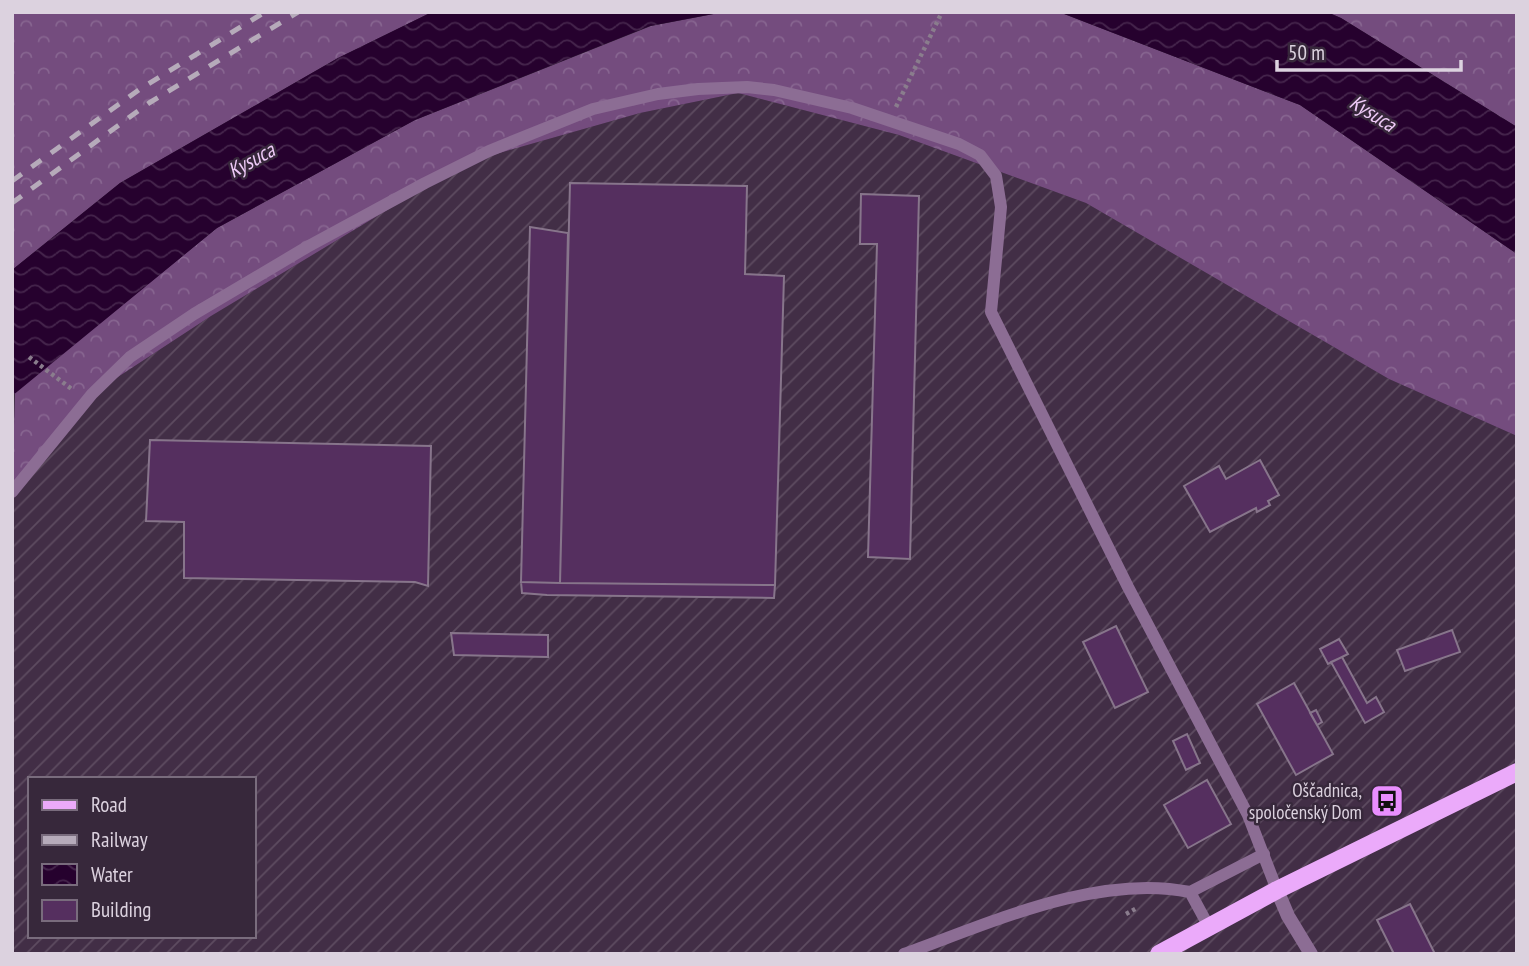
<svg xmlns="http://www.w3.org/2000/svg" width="1529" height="966" viewBox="0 0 1529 966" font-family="'PT Sans Narrow',sans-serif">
<defs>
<pattern id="industrial-furrows" width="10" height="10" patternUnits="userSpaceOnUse" patternTransform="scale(1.75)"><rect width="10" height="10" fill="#422e46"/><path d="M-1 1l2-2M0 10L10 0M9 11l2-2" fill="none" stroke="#5d4b60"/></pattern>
<pattern id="forest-crowns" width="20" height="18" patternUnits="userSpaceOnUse" patternTransform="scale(1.75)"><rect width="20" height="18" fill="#744c7e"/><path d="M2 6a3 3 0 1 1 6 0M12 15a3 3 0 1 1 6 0" fill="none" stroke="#876590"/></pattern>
<pattern id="water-waves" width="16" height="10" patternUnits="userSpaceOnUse" patternTransform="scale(1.75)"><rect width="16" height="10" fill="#26012e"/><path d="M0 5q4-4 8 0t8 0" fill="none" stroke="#45254c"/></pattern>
</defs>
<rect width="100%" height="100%" fill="#37283b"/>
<!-- industrial -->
<path fill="url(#industrial-furrows)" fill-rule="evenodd" d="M 738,93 L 899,135 L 1086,203 L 1389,379 L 1517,436 L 1517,954 L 12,954 L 12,492 L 92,394 L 211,316 L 457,168 L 478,159 L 640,113 ZM 30,779 L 254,779 L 254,936 L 30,936 Z"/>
<!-- forest -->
<path fill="url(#forest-crowns)" d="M 12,12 L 432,12 L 338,58 L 120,183 L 12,270 Z
M 724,12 L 1059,12 L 1300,105 L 1517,254 L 1517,436 L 1389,379 L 1086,203 L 899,135 L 738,93 L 640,113 L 478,159 L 457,168 L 211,316 L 92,394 L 12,492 L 15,392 L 217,228 L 415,120 L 651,26 Z
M 1327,12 L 1517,12 L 1517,127 L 1341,18 Z"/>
<!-- water -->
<path fill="url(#water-waves)" d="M 432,12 L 724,12 L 650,26 L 415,120 L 217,228 L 12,396 L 12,270 L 120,183 L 338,58 Z
M 1059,12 L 1327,12 L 1341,18 L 1517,127 L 1517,254 L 1300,105 Z"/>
<!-- building -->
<path fill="#552f5f" stroke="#87758b" stroke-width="2" d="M 570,183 L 747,186 L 745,274 L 784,276 L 775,585 L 560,583 Z
M 861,194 L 919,196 L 910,559 L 868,557 L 877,244 L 860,244 Z
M 530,227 L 568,233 L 560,583 L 521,582 Z
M 150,440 L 431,446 L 428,586 L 415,582 L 184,578 L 184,522 L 146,521 Z
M 1260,460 L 1279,495 L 1268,501 L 1270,505 L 1257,512 L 1256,508 L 1210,532 L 1184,486 L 1219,466 L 1226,479 Z
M 521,582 L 560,583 L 775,585 L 774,598 L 547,595 L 522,593 Z
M 1116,626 L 1148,692 L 1115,708 L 1083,642 Z
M 1452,630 L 1460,652 L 1405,671 L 1397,650 Z
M 451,633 L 548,635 L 548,657 L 454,655 Z
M 1339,639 L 1348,654 L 1328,664 L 1320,649 Z
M 1342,657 L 1367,703 L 1376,697 L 1384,712 L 1365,723 L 1331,662 Z
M 1294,683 L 1333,754 L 1296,775 L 1257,704 Z
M 1316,710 L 1322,722 L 1317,725 L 1310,713 Z
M 1187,734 L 1200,763 L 1186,770 L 1173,741 Z
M 1207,780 L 1231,824 L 1188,848 L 1164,805 Z
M 1410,904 L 1435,954 L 1394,954 L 1377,920 Z"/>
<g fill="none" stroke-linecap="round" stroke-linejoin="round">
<!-- path -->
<path stroke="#8a7d8d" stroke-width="4.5" stroke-dasharray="3.5 3.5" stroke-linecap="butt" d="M 896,107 L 942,12
M 29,357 L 73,390
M 1126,914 L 1137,908"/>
<!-- service -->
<path stroke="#8c6d94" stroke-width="12" d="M 12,492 L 92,394 L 130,357 L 194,314 L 307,247 L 425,183 L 489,151 L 593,109 L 658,94 L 698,89 L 747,87 L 774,90 L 852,108 L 959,144 L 980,155 L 996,176 L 1001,207 L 991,312 L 1128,587 L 1248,815 L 1277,890
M 1190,892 L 1264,854
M 904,954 C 990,923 1098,873 1190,892 L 1209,927"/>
<!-- minor -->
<path stroke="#8c6d94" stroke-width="14" d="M 1277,890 L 1288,916 L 1311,954"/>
<!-- primary -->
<path stroke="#ebaafa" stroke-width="18" d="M 1159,954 L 1277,890 L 1517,772"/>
<!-- rail -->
<path stroke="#b6abba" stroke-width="5" stroke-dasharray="12 12" stroke-linecap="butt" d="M 12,181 L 140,89 L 265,12
M 12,203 L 149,103 L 298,12"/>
</g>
<!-- icons -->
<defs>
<symbol id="bus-square" viewBox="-11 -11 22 22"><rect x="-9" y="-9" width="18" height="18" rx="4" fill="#e98efe" stroke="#37283b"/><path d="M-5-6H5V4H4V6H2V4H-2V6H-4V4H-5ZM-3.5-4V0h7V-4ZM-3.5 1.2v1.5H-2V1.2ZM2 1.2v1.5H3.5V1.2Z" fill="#111"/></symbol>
</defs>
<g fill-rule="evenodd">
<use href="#bus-square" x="1368" y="782" width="38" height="38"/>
</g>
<g text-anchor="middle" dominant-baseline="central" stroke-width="5" stroke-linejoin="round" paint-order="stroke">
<!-- poi labels -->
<g font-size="19" fill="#dcd2df" stroke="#37283b" text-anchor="end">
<text x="1362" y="790">Oščadnica,<tspan x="1362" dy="22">spoločenský Dom</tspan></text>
</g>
<!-- water labels -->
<g font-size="21" font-style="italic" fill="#efcbf8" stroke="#37283b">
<text transform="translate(1373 113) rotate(32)">Kysuca</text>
<text transform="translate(251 160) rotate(-29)">Kysuca</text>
</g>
</g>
<!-- border -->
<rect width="1529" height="966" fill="none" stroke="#dcd2df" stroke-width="28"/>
<!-- legend -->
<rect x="28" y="777" width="228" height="161" fill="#37283b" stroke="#796c7d" stroke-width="2"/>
<rect x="42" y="800" width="35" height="10" fill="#ebaafa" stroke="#796c7d" stroke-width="2"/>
<text x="91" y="812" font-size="21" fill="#dcd2df">Road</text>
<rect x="42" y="835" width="35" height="10" fill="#b6abba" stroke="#796c7d" stroke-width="2"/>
<text x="91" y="847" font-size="21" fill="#dcd2df">Railway</text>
<rect x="42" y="864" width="35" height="21" fill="url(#water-waves)" stroke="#796c7d" stroke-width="2"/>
<text x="91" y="882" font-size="21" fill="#dcd2df">Water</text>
<rect x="42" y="900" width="35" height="21" fill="#552f5f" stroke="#796c7d" stroke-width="2"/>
<text x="91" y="917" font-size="21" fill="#dcd2df">Building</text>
<!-- scale -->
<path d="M1277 60v10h184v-10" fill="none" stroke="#dcd2df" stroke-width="3.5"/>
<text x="1288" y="60" font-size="21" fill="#dcd2df" stroke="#37283b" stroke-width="5" paint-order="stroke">50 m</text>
</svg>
